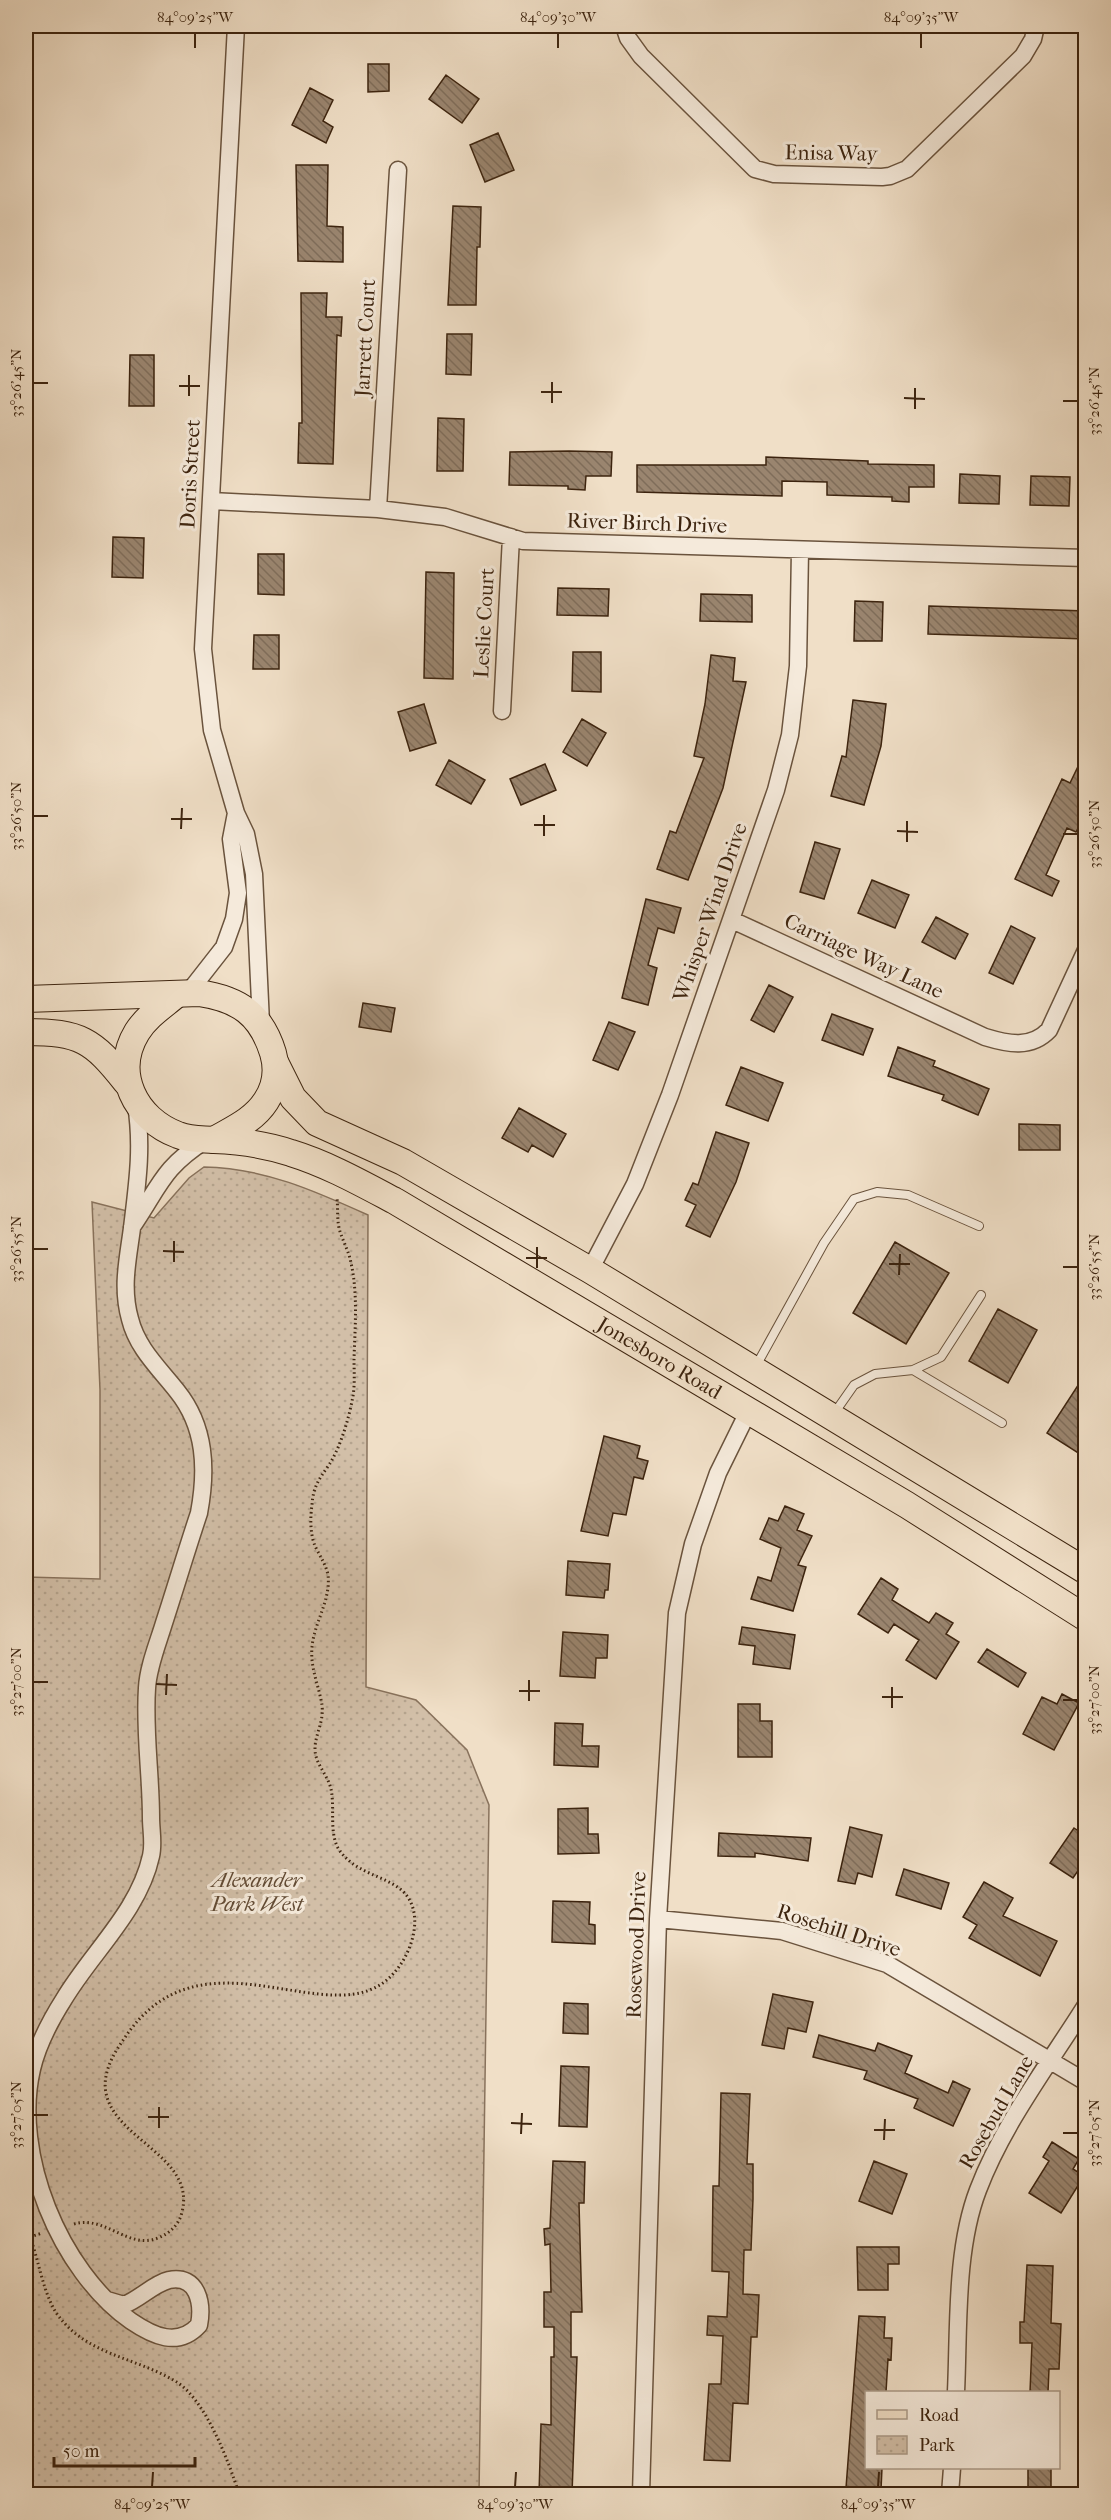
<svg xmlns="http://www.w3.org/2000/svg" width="1111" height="2520" viewBox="0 0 1111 2520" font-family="'IM FELL French Canon',serif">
<defs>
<pattern id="park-dots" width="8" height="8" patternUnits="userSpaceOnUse" patternTransform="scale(1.5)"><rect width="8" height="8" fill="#d2bfa8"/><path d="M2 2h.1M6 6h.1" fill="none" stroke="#b5a48f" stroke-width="1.8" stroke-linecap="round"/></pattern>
<pattern id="building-back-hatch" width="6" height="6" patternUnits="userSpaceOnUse" patternTransform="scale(1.5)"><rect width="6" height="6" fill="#9a856f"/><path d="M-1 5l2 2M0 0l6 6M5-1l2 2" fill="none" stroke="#7f6d5a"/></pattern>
</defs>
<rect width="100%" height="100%" fill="#f0dfc7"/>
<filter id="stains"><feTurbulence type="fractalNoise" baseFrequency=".00333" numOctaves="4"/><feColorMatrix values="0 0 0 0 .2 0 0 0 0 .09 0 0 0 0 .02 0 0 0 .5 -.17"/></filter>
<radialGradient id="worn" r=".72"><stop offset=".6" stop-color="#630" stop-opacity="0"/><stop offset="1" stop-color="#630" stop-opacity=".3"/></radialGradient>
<!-- park -->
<path fill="url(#park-dots)" stroke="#88725c" stroke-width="1.5" d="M 204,1167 C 264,1168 315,1191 368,1215 L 366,1687 L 416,1700 L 467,1750 L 489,1805 L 479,2494 L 26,2494 L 26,1577 L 100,1579 L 100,1390 L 92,1202 L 154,1218 L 189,1178 Z"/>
<!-- building -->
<path fill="url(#building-back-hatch)" stroke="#3d240f" stroke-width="1.5" d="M 368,64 L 389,64 L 389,91 L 368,92 Z
M 446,75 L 479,99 L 462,123 L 429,99 Z
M 310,88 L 333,100 L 323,121 L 333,127 L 326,143 L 292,125 Z
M 498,133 L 514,170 L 485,182 L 470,145 Z
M 296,165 L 328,165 L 327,226 L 343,227 L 343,262 L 298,261 Z
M 453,206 L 481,207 L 480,247 L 477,247 L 476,305 L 448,305 Z
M 301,293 L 327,293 L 326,317 L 342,317 L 341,336 L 337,335 L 333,464 L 298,463 L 299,423 L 302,423 Z
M 447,334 L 472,334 L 471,375 L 446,374 Z
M 130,355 L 154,355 L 154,406 L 129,406 Z
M 438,418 L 464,419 L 463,471 L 437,471 Z
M 569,451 L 612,452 L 611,476 L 586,476 L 585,490 L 568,489 L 568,486 L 509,485 L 510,452 Z
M 766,457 L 868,461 L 868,464 L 934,465 L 934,487 L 909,487 L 909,502 L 892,501 L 892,497 L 827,495 L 827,482 L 782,481 L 782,496 L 637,492 L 637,465 L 766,465 Z
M 960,474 L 1000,476 L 999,504 L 959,503 Z
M 1031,476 L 1070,477 L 1069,506 L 1030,505 Z
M 113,537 L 144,538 L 143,578 L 112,577 Z
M 258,554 L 284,554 L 284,595 L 258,594 Z
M 426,572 L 454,573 L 453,679 L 424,678 Z
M 558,588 L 609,589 L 608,616 L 557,615 Z
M 701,594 L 752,595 L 752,622 L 700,621 Z
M 855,601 L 883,602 L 882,641 L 854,641 Z
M 929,606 L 1086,611 L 1086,639 L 928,634 Z
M 254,635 L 279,635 L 279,669 L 253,669 Z
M 573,652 L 601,652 L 601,692 L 572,691 Z
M 711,655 L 735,658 L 733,681 L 746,682 L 723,788 L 688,880 L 657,869 L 670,831 L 676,833 L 704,758 L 694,756 L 705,704 Z
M 853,700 L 886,704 L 881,746 L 864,805 L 831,796 L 842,756 L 846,757 Z
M 424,704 L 436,743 L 410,751 L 398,712 Z
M 582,719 L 606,733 L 587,766 L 563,752 Z
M 1086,750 L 1086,813 L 1076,832 L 1067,828 L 1046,875 L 1059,881 L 1052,896 L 1015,879 L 1062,779 L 1070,783 Z
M 449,760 L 485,780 L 471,804 L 436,785 Z
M 545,764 L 556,790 L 521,805 L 510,779 Z
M 815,842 L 840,849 L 824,899 L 800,892 Z
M 872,880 L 909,895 L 895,928 L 858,913 Z
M 646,899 L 681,908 L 674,933 L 658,928 L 648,965 L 657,968 L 648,1005 L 622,998 Z
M 936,917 L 968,934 L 955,959 L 922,942 Z
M 1011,926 L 1035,938 L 1013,984 L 989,973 Z
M 769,985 L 793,997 L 774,1032 L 751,1020 Z
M 363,1003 L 395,1008 L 391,1032 L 359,1027 Z
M 832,1014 L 873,1029 L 863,1055 L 822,1040 Z
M 609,1022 L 635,1032 L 618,1070 L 593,1060 Z
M 898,1047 L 935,1061 L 933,1066 L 989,1089 L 978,1115 L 942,1100 L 944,1095 L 888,1076 Z
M 741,1067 L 783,1083 L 768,1121 L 726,1105 Z
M 519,1108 L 566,1134 L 553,1157 L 532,1145 L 528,1152 L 502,1138 Z
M 1019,1124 L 1060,1125 L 1060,1150 L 1019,1150 Z
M 716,1132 L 749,1143 L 736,1182 L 710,1237 L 686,1226 L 696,1205 L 685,1200 L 693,1183 L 698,1185 Z
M 895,1242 L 949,1273 L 906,1344 L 853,1313 Z
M 998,1309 L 1037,1330 L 1008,1383 L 969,1361 Z
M 1086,1373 L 1086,1458 L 1047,1433 Z
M 604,1436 L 640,1446 L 637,1458 L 648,1461 L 643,1479 L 634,1477 L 626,1515 L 613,1513 L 608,1536 L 581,1531 Z
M 785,1506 L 804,1514 L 797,1530 L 812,1536 L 798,1565 L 806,1567 L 793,1611 L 751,1599 L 758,1577 L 771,1581 L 781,1548 L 760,1539 L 769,1518 L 778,1521 Z
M 568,1561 L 610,1564 L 608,1590 L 605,1590 L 604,1598 L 566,1595 Z
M 881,1578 L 898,1589 L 892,1600 L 929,1623 L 936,1613 L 953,1623 L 946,1634 L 959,1642 L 936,1679 L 906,1660 L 919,1640 L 894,1624 L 888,1633 L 858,1614 Z
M 742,1627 L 795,1635 L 790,1669 L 753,1664 L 755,1646 L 739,1644 Z
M 563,1632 L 608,1635 L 607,1658 L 596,1658 L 595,1678 L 560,1676 Z
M 987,1649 L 1026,1673 L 1018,1687 L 978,1662 Z
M 1062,1694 L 1079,1703 L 1054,1750 L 1023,1734 L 1042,1697 L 1057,1704 Z
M 738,1704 L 760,1704 L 760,1721 L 772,1721 L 772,1757 L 738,1757 Z
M 555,1723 L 583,1724 L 582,1746 L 599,1746 L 598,1767 L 554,1765 Z
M 588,1808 L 588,1834 L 598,1834 L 599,1853 L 558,1854 L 558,1809 Z
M 850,1827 L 882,1835 L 872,1877 L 858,1873 L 855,1884 L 838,1881 Z
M 1074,1828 L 1086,1836 L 1086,1859 L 1073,1878 L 1050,1863 Z
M 719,1833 L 811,1838 L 808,1861 L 755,1853 L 755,1857 L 718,1856 Z
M 904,1869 L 949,1883 L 941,1909 L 896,1895 Z
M 984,1882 L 1013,1898 L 1003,1916 L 1057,1941 L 1040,1976 L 969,1938 L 977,1925 L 963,1917 Z
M 553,1901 L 590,1902 L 589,1924 L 595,1925 L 595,1944 L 552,1942 Z
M 773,1994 L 813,2002 L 806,2032 L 788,2028 L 784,2049 L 762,2045 Z
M 564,2003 L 588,2004 L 588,2034 L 563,2033 Z
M 819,2035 L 875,2051 L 878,2043 L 912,2056 L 905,2073 L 948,2093 L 953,2081 L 970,2089 L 953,2126 L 914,2108 L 918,2099 L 864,2079 L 867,2071 L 813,2057 Z
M 561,2066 L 589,2067 L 587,2127 L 559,2126 Z
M 721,2093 L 750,2094 L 747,2164 L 753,2164 L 753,2199 L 751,2250 L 744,2250 L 743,2294 L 759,2295 L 757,2337 L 751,2337 L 748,2404 L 733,2403 L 730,2461 L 704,2460 L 709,2384 L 721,2384 L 723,2336 L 707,2335 L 708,2316 L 727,2317 L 729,2272 L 712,2271 L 713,2186 L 719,2186 Z
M 1052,2142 L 1079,2159 L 1073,2169 L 1084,2176 L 1061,2213 L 1029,2193 L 1049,2161 L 1043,2157 Z
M 553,2161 L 585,2162 L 584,2203 L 579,2203 L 582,2312 L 571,2312 L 571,2357 L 577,2357 L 572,2494 L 539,2494 L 541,2424 L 551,2425 L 551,2357 L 554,2357 L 554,2327 L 544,2327 L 544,2292 L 551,2292 L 550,2244 L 545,2245 L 544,2229 L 550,2228 Z
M 874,2161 L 907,2174 L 892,2214 L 859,2201 Z
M 857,2247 L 899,2247 L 899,2264 L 888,2264 L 888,2290 L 858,2290 Z
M 1027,2265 L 1053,2266 L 1051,2323 L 1061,2324 L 1059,2369 L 1049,2369 L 1048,2392 L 1030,2392 L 1032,2343 L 1020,2343 L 1020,2322 L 1024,2322 Z
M 859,2316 L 885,2317 L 884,2338 L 892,2338 L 891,2360 L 888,2359 L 886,2392 L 867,2392 L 867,2468 L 882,2468 L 881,2490 L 846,2488 Z
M 1028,2468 L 1051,2468 L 1051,2487 L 1028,2487 Z"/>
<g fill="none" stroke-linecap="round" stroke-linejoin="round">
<defs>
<path id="lane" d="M 756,1366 L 824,1243 L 854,1199 L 877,1192 L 908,1195 L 979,1226
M 913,1370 L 1002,1423
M 833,1415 L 854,1385 L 875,1374 L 913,1370 L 941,1357 L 981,1295"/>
<path id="street" d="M 236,26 L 203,649 L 212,730 L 236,813 L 246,834 L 254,874 L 261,1023
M 624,26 L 628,38 L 641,56 L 755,169 L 774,174 L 882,177 L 890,176 L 907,169 L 1023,56 L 1033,39 L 1036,26
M 211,501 L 378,509 L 445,517 L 523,541 L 1086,558
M 378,509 L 398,170
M 502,711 L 511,537
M 732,920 L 985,1037 C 1008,1044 1031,1049 1049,1030 L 1086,950
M 188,993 L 224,947 L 234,919 L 238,893 L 231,839 L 236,813
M 132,1227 C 160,1186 162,1168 206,1140
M 590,1270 L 635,1184 L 670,1095 L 776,790 L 790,735 L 798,666 L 800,550
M 658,1919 L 782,1931 L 887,1964 L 1086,2082
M 107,2300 L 124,2305 C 140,2299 153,2284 169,2280 C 198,2274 203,2304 199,2325 C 178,2348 153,2336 131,2321 C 60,2271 12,2154 32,2069 C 38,2043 50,2021 64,1999 C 92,1952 139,1911 151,1856 C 154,1844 151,1830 151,1818 C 151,1775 144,1731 147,1688 C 148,1667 158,1643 164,1623 C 176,1586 187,1549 199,1513 C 207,1470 206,1427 177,1391 C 159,1368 137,1348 130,1319 C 121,1287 128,1259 132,1228 C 137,1186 143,1147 136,1105
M 956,2392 C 959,2328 955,2250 978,2190 C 1003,2124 1049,2064 1086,2005
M 641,2494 L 658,1919 L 677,1613 L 693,1544 L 718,1473 L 749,1410
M 950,2494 L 952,2468"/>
<g id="primary">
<path id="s1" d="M 177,994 C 163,1006 147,1016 137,1032 C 112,1073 135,1119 178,1135 C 190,1140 202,1139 214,1140 C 240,1141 267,1145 291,1153 C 327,1164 361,1183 395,1201 L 907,1505 L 1086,1618"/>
<path d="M 26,999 L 199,993 C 239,999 261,1014 273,1053 C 278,1070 276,1086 266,1101 C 254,1120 233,1129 214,1140"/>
<path d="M 26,1032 C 80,1032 93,1040 126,1082"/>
<path d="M 276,1064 L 293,1098 L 317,1123 L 403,1162 L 590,1270 L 1086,1571"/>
</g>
</defs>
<!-- lane casing -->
<use href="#lane" stroke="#6a533d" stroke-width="10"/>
<!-- street casing -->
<use href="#street" stroke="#6a533d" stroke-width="19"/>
<!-- primary casing -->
<use href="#primary" stroke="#3d240f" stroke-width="28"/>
<!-- path -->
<path stroke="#3d240f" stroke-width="3" stroke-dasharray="1.5 3" stroke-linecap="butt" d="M 74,2224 C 106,2215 128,2250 158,2238 C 170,2233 179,2225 182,2212 C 196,2157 115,2140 106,2093 C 102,2074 113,2054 124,2039 C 202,1919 333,2040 393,1974 C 413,1953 427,1909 399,1888 C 379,1874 353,1872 338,1848 C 329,1831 335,1808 331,1789 C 328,1775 315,1764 315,1749 C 315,1734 324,1723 322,1705 C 319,1686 310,1668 312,1647 C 314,1623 331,1600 328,1575 C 326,1565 321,1558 316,1548 C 310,1536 310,1518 312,1505 C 313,1487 319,1479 329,1465 C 341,1446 349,1418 353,1396 C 355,1383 354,1371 354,1359 C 355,1327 358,1294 351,1263 C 349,1251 342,1240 339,1228 C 337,1218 338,1208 337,1198
M 26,2229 L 30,2237 L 42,2233
M 30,2237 C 39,2261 43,2293 57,2314 C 86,2355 135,2357 175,2381 C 205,2398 229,2462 239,2494"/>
<!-- lane -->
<use href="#lane" stroke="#f5eadb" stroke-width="8"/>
<!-- street -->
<use href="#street" stroke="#f5eadb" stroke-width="16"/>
<!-- primary -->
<use href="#primary" stroke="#f0dfc7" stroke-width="26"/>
</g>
<!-- ticks -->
<path fill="none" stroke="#3d240f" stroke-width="2" d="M 195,48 L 195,33M 558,48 L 558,33M 921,48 L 921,33M 33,383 L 48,383M 179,386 L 200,386M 541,392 L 562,392M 189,396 L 189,375M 904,398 L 925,399M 1063,401 L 1078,401M 552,403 L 552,382M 915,409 L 915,388M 33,816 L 48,816M 171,819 L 192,819M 534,825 L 555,825M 181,829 L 182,808M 897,831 L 918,832M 1063,834 L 1078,834M 544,836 L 544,815M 907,842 L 907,821M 33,1249 L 48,1249M 163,1251 L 184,1252M 526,1258 L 547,1258M 174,1262 L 174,1241M 889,1264 L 910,1264M 1063,1267 L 1078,1267M 537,1268 L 537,1247M 899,1275 L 900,1254M 33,1682 L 48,1682M 156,1684 L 177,1685M 519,1691 L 540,1691M 166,1695 L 167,1674M 882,1697 L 903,1697M 1063,1700 L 1078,1700M 529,1701 L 529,1680M 892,1708 L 892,1687M 33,2115 L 48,2115M 148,2117 L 169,2117M 511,2123 L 532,2124M 159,2128 L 159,2107M 874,2130 L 895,2130M 1063,2133 L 1078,2133M 521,2134 L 522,2113M 884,2140 L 885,2119M 152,2487 L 153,2472M 515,2487 L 516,2472M 878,2487 L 879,2472"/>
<g text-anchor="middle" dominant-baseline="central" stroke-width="6" stroke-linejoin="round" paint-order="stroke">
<!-- street labels -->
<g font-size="21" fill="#3d240f" stroke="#f5eadb">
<text transform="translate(831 153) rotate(1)">Enisa Way</text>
<text transform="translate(365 338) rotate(-87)">Jarrett Court</text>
<text transform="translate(190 474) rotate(-87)">Doris Street</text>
<text transform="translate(647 523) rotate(2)">River Birch Drive</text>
<text transform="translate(484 623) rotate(-87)">Leslie Court</text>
<text transform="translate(710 912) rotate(-71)">Whisper Wind Drive</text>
<text transform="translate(864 956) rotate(25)">Carriage Way Lane</text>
<text stroke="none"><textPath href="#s1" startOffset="720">Jonesboro Road</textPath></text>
<text transform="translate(839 1930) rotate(18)">Rosehill Drive</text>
<text transform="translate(636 1945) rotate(-88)">Rosewood Drive</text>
<text transform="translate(996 2112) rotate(-60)">Rosebud Lane</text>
</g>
<!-- park labels -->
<g font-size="21" font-style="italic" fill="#624b35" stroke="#f5eadb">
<text x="257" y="1880">Alexander<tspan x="257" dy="24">Park West</tspan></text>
</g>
</g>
<!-- margin -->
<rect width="1111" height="2520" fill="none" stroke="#f0dfc7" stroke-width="66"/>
<!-- legend -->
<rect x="865" y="2391" width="195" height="78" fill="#f5eadb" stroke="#ab9b89" stroke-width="1.5"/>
<rect x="877" y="2410" width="30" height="9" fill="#f0dfc7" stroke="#ab9b89" stroke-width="1.5"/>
<text x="919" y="2421" font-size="18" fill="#3d240f">Road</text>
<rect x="877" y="2436" width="30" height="18" fill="url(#park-dots)" stroke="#ab9b89" stroke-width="1.5"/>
<text x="919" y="2451" font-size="18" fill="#3d240f">Park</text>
<!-- scale -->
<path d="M54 2457v9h141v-9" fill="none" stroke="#3d240f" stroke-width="3"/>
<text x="63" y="2457" font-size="18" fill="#3d240f" stroke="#f5eadb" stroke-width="4.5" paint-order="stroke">50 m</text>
<rect x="33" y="33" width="1045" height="2454" fill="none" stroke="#3d240f" stroke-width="2"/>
<g font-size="15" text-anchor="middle" fill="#3d240f">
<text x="195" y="22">84°09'25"W</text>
<text x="558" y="22">84°09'30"W</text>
<text x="921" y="22">84°09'35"W</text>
<text transform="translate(16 383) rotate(-90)" y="5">33°26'45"N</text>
<text transform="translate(1094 401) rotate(-90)" y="5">33°26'45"N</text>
<text transform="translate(16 816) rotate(-90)" y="5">33°26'50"N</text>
<text transform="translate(1094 834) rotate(-90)" y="5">33°26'50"N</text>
<text transform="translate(16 1249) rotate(-90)" y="5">33°26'55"N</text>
<text transform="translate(1094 1267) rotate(-90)" y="5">33°26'55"N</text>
<text transform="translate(16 1682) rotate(-90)" y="5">33°27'00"N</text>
<text transform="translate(1094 1700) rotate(-90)" y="5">33°27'00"N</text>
<text transform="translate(16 2115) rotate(-90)" y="5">33°27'05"N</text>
<text transform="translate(1094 2133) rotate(-90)" y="5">33°27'05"N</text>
<text x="152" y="2509">84°09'25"W</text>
<text x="515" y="2509">84°09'30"W</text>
<text x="878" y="2509">84°09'35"W</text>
</g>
<rect width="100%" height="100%" filter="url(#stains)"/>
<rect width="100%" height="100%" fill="url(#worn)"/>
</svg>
